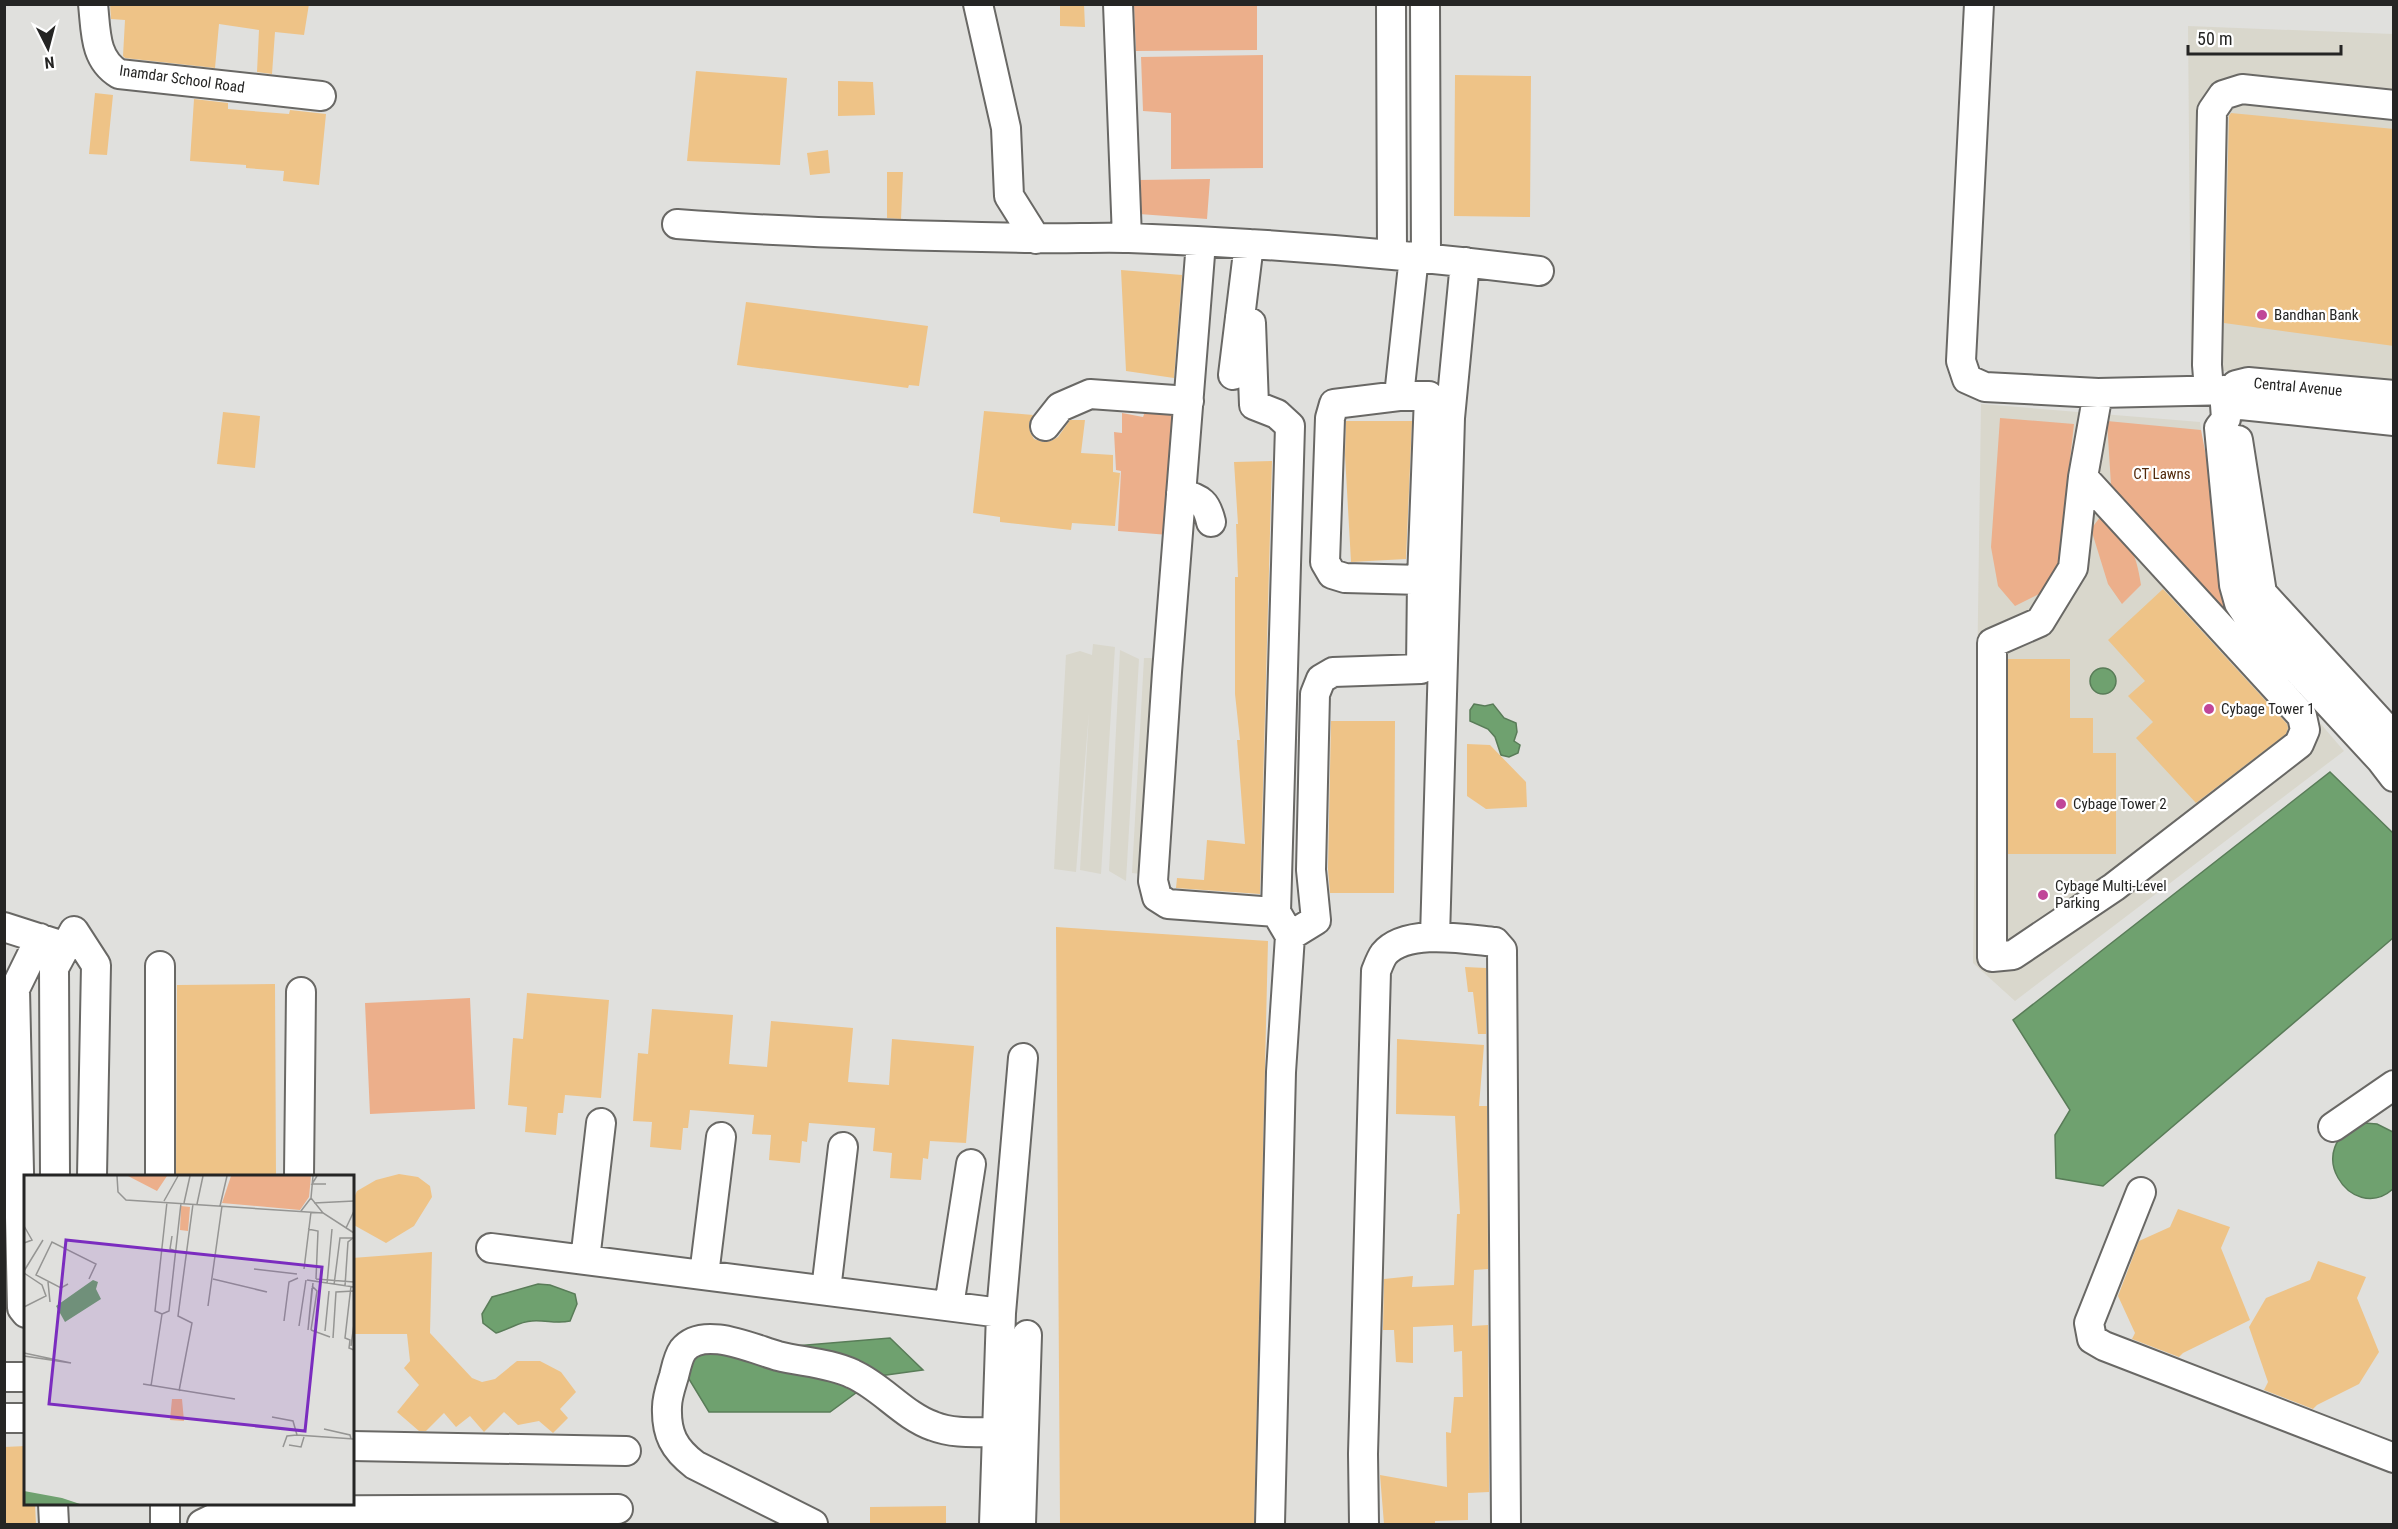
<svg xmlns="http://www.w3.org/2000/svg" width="2398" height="1529" viewBox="0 0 2398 1529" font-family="'Roboto Condensed',sans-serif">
<rect width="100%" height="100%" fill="#e0e0dd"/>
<!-- built -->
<path fill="#d9d7cc" d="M 2188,26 L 2393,34 L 2393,386 L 2191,368 Z
M 1981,404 L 2200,422 L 2225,612 L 2344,751 L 2015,1001 L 1973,963 Z
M 1093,644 L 1115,647 L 1101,874 L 1080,870 L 1089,712 L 1076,872 L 1054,869 L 1066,655 L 1080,651 L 1092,655 Z
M 1120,650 L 1139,659 L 1126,881 L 1109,871 Z
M 1144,658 L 1154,658 L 1141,874 L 1132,873 Z"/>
<!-- green -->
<path fill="#ecaf8b" d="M 1134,5 L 1257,5 L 1257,50 L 1136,51 Z
M 1263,55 L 1263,168 L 1171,169 L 1171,113 L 1143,111 L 1141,57 Z
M 1210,179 L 1207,219 L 1139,214 L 1137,180 Z
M 1146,409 L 1175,414 L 1169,535 L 1118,531 L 1121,471 L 1116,470 L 1114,432 L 1122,433 L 1122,413 L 1143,417 Z
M 2000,418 L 2074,424 L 2058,567 L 2047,590 L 2015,606 L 1998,586 L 1991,547 Z
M 2107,421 L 2201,430 L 2239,628 L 2111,485 Z
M 2104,512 C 2127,540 2136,549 2141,585 L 2122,604 L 2108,584 L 2091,529 Z
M 470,998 L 475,1109 L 370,1114 L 365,1003 Z"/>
<!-- water -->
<path fill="#6fa16f" stroke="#597c58" stroke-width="1.5" d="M2090 681a13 13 0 1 1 26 0a13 13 0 1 1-26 0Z
M 1474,704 L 1485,706 L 1493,704 L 1504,718 L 1516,723 L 1517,732 L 1514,741 L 1520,745 L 1518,753 L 1509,757 L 1501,755 L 1495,737 L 1488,729 L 1470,721 L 1470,710 Z
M 2330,772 L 2393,833 L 2393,938 L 2103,1186 L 2056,1178 L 2055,1135 L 2070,1110 L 2013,1020 Z
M 2364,1123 L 2377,1124 L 2393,1132 L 2393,1189 C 2351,1226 2298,1144 2364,1123 Z
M 538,1284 L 550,1285 L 575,1294 L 577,1304 L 570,1321 C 557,1324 546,1320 532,1321 C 520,1321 508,1330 496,1333 L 483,1323 L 482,1314 L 492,1297 Z
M 890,1338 L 923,1370 L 879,1376 L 830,1412 L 709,1412 L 675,1356 Z"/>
<!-- building -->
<path fill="#eec387" d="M 110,4 L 309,4 L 304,35 L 275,32 L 272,74 L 257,72 L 259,30 L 219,24 L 215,68 L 125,58 L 123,56 L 125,20 L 111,19 Z
M 1060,4 L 1084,4 L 1085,27 L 1060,26 Z
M 696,71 L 787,78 L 780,165 L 687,161 Z
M 1455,75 L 1531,76 L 1530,217 L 1454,216 Z
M 838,81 L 873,82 L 875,115 L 838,116 Z
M 95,93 L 113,95 L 107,155 L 89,154 Z
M 194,99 L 228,103 L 228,109 L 289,114 L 290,110 L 326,114 L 319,185 L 283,181 L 284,171 L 246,168 L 246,165 L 190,161 Z
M 2231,113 L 2394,129 L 2394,346 L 2224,323 L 2229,116 Z
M 828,150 L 830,173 L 810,175 L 807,153 Z
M 887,172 L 903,172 L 901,219 L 887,218 Z
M 1121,270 L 1182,275 L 1174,378 L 1126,371 Z
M 746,302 L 928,326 L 919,386 L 909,385 L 908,388 L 737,365 Z
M 984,411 L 1033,415 L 1029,423 L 1030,432 L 1034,439 L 1043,442 L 1051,441 L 1058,437 L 1070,420 L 1085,420 L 1081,453 L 1113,455 L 1113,472 L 1120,473 L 1115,526 L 1072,523 L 1071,530 L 1000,522 L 1000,517 L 973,513 Z
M 223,412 L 260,416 L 255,468 L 217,464 Z
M 1346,421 L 1412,421 L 1406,559 L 1351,562 L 1345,455 Z
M 1272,461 L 1260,894 L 1176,888 L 1177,878 L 1204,880 L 1207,840 L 1245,844 L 1237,740 L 1240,740 L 1235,694 L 1235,577 L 1238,577 L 1236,524 L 1238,524 L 1234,462 Z
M 2163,589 L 2287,724 L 2288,728 L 2286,734 L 2196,803 L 2136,738 L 2153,722 L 2128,696 L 2145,681 L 2108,640 Z
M 2008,659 L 2070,659 L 2070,718 L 2093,718 L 2093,753 L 2116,753 L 2116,854 L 2008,854 Z
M 1331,721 L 1395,721 L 1394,893 L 1330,893 L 1328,869 Z
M 1467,744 L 1490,745 L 1526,782 L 1527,807 L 1486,809 L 1467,796 Z
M 1056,927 L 1268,941 L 1254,1524 L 1060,1524 Z
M 1465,967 L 1486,968 L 1486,1034 L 1478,1034 L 1473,992 L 1468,992 Z
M 275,984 L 276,1176 L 176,1176 L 177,985 Z
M 527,993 L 609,1000 L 601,1098 L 565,1095 L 563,1113 L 558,1113 L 556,1135 L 525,1132 L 527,1107 L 508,1105 L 513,1038 L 523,1039 Z
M 652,1009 L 733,1015 L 729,1064 L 767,1067 L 771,1021 L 853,1028 L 848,1082 L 889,1085 L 892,1039 L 974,1046 L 966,1143 L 930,1141 L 928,1159 L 923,1158 L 921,1180 L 890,1178 L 892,1153 L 873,1151 L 875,1128 L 809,1123 L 807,1142 L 802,1141 L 800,1163 L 769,1160 L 771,1135 L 752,1134 L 754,1115 L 690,1110 L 688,1128 L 683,1128 L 681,1150 L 650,1147 L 652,1122 L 633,1121 L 638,1053 L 648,1054 Z
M 1397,1039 L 1484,1045 L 1479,1106 L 1487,1106 L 1488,1269 L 1474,1270 L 1472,1326 L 1488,1325 L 1489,1492 L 1468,1493 L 1468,1520 L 1435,1521 L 1435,1524 L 1384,1524 L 1380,1475 L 1447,1487 L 1446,1432 L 1451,1433 L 1454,1397 L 1463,1397 L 1462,1351 L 1454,1352 L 1453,1325 L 1413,1327 L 1413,1363 L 1396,1362 L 1394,1330 L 1383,1330 L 1384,1279 L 1413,1276 L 1412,1287 L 1454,1285 L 1457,1214 L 1460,1214 L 1455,1116 L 1396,1114 Z
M 399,1174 L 418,1177 L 430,1186 L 432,1197 L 414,1226 L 386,1243 L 352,1224 L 352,1202 L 357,1191 L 376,1180 Z
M 2178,1209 L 2230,1227 L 2221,1248 L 2250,1320 L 2183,1353 L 2179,1357 L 2132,1339 L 2135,1333 L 2118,1296 L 2139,1241 L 2170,1227 Z
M 432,1252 L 430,1333 L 472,1378 L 482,1382 L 495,1379 L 517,1361 L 540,1361 L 561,1372 L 576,1392 L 560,1409 L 568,1418 L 553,1433 L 539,1421 L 518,1425 L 504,1412 L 484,1432 L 470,1416 L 456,1427 L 444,1413 L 426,1431 L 419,1431 L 397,1412 L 419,1385 L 404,1368 L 410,1361 L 407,1334 L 352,1334 L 352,1258 Z
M 2318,1261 L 2366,1277 L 2357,1298 L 2379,1352 L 2359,1384 L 2317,1405 L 2313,1409 L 2264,1390 L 2268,1382 L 2249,1327 L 2266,1298 L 2310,1280 Z
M 26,1446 L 26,1505 L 35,1505 L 36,1524 L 4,1524 L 4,1447 Z
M 946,1506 L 946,1524 L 870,1524 L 870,1507 Z"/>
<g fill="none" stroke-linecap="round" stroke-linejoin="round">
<defs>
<path id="minor" d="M 93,4 C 96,31 94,59 119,74 L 321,96
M 978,4 L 1006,128 L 1009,196 L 1036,239
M 1118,4 L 1127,238
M 1391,4 L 1392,255
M 1425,4 L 1426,257
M 1979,4 L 1961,361 L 1967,379 L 1985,387 L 2098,393 L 2233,390
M 677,224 C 795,233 915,236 1034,238 C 1065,239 1097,237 1129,238 C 1266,243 1403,254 1539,271
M 1201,242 L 1167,672 L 1153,881 L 1157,897 L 1168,904 L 1276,912 L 1290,936 L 1281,1072 L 1270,1524
M 1240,317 L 1251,323 L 1254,405 L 1277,414 L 1290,426 L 1276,912
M 1233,375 L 1249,244
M 2209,390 L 2207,365 L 2212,111 L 2223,95 L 2242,89 L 2394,105
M 2224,390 L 2226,419 L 2219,428 L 2234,585 L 2239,603 L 2247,615 L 2381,760 L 2394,777
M 2394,395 L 2248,382 L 2236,385 L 2232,395 L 2235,401 L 2241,405 L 2394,421
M 1399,396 L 1414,256
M 1045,426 L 1060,407 L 1090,394 L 1189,401
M 2238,440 L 2262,593 L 2394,737
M 2083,477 L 2302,716 L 2305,730 L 2299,744 L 2114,887 L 2013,955 L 1992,957 L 1992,643 L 2040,622 L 2073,568 L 2083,477 L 2098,393
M 1181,493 C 1201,500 1206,501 1211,522
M 4,927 L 57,944
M 1290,936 L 1316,920 L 1311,870 L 1315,694 L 1321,679 L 1333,672 L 1421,669 L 1422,580 L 1345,578 L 1332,574 L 1325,562 L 1330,418 L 1334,404 L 1399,396 L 1429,396 L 1422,580
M 1435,937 L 1450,418 L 1465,262
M 2333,1127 L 2394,1085
M 55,1176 L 54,968 L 74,931 L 96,965 L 92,1176
M 160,1176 L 160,966
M 299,1176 L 301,992
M 2141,1192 L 2089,1323 L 2092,1339 L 2104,1346 L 2394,1458
M 491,1248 L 1001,1313
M 585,1260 L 601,1123
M 704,1275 L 721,1137
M 826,1290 L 843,1147
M 949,1306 L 971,1164
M 26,1313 L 22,1308 L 15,989 L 40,938
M 4,1377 L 26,1377
M 4,1418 L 26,1418
M 352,1446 L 626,1451
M 53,1504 L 54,1524
M 165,1504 L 165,1524
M 202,1524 L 229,1511 L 618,1509
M 813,1524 L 695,1465 C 674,1449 666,1434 667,1407 C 667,1397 671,1386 674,1376 C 676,1368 678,1357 683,1350 C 703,1325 753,1349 778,1356 C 802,1362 830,1363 853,1374 C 882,1387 904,1416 933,1426 C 953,1434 975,1432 996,1432
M 994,1524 L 1001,1313 L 1023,1058
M 1021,1524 L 1027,1335
M 1364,1524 L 1363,1454 L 1376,971 C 1378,966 1381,958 1384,954 C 1406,928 1465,939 1495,942 L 1502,950 L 1506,1524"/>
</defs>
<!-- minor casing -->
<use href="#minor" stroke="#696865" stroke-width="32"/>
<!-- minor -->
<use href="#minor" stroke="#fff" stroke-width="28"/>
</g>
<!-- markers -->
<g fill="#c04698" stroke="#fff" stroke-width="2">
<circle cx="2262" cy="315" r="6"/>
<circle cx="2209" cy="709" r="6"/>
<circle cx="2061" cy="804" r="6"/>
<circle cx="2043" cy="895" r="6"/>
</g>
<g text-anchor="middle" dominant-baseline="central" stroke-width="4.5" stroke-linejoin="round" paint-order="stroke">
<!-- street labels -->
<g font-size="15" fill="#252524" stroke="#fff">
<text transform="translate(182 79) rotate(8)">Inamdar School Road</text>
<text transform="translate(2298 387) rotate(5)">Central Avenue</text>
</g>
<!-- poi labels -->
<g font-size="15" fill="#252524" stroke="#fff" text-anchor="start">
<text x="2274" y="315">Bandhan Bank</text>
<text x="2221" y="709">Cybage Tower 1</text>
<text x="2073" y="804">Cybage Tower 2</text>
<text x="2055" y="886">Cybage Multi-Level<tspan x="2055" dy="17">Parking</tspan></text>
</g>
<!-- park labels -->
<g font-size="15" fill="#532a0d" stroke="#fff">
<text x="2162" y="474">CT Lawns</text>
</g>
</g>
<!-- overview -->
<g transform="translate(24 1175)">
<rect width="330" height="330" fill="#e0e0dd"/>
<path d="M 104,1 L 143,1 L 133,16 ZM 207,1 L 287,1 L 285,22 L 276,35 L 198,28 ZM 157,31 L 166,32 L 164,56 L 156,55 ZM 148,224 L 158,224 L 160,246 L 146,245 Z" fill="#ecaf8b"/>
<path d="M 69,105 L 74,107 L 72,114 L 77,124 L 41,147 L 32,131 ZM 0,316 L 38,323 L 56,329 L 0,329 Z" fill="#6fa16f"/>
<path fill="none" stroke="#959593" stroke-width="1.5" d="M 93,1 L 94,17 L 102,25 L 299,38M 293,1 L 288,9 L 302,9M 287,23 L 299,38 L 330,58M 140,26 L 154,1M 160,28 L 166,1M 290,28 L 330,26M 173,29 L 179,1M 196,31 L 203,1M 277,36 L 287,23 L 289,1M 0,51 L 8,65 L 0,68M 322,53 L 330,36M 284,54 L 294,56 L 292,104M 148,61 L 146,74 L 152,76M 230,94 L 273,99M 280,94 L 287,37M 0,96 L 19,65M 0,98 L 18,110 L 22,121 L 0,132M 189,104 L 243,117M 292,104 L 330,107M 283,105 L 330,112M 24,107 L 26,127M 44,109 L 37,113 L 12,100 L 28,67 L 72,89 L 65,104M 303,109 L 308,54M 310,110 L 316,63 L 330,63M 321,111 L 324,67 L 329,63M 327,111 L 321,163 L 326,165 L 325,173 L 330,175M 184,131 L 198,31M 138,139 L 131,136 L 143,27M 138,139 L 145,136 L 157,28M 260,146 L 265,107 L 274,103M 275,151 L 282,105M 284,155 L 289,108M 284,155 L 288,113M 287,155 L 293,116 L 288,111M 287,155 L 306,162M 301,156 L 305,116M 309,163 L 312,117 L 330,116M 327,171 L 330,149M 0,178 L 47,188 L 0,181M 119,209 L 211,224M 127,211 L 138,139M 155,216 L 168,148 L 154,141 L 169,29M 248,242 L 269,246 L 273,260 L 330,264M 300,254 L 326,260 L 327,264M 265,270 L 277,272 L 280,262M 259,272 L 263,261 L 273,260"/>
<path fill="#7b2cbf" fill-opacity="0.15" stroke="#7b2cbf" stroke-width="3" d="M 42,65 L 298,92 L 281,256 L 25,229 Z"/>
<rect width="330" height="330" fill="none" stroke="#252524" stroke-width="3"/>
</g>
<!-- border -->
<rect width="2398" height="1529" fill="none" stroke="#252524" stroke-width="12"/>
<!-- north arrow -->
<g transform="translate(48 48) rotate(174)" stroke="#ffffff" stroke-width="4.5" paint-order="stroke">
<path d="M0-4.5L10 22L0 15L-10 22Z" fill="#252524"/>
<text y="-9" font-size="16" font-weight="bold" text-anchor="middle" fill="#252524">N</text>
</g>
<!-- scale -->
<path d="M2188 45v9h153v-9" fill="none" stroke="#252524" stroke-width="3"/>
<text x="2197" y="45" font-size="18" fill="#252524" stroke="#ffffff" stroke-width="4.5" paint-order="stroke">50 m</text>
</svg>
